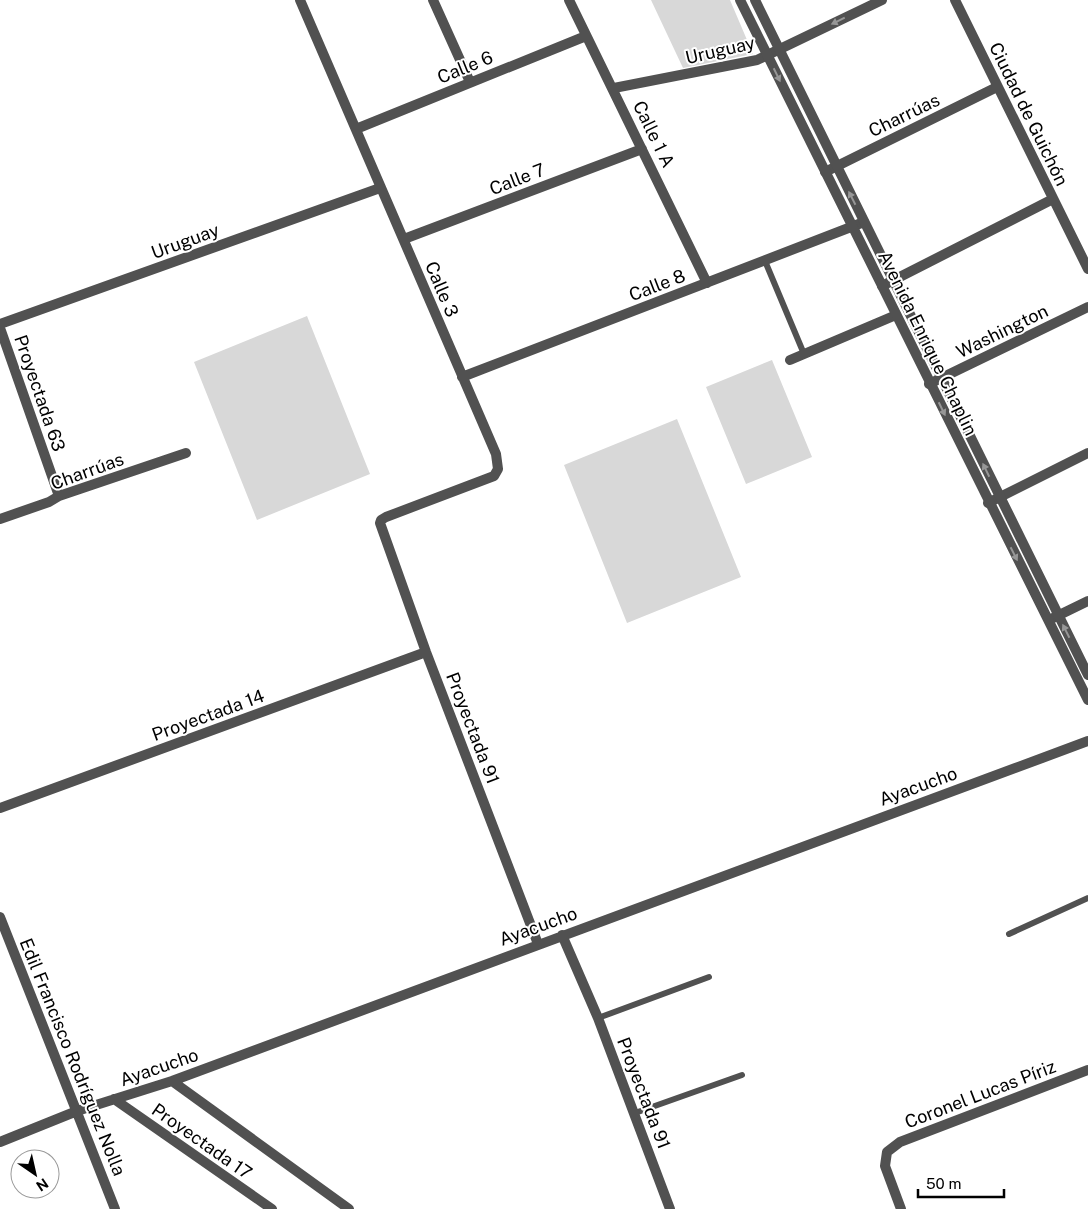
<svg xmlns="http://www.w3.org/2000/svg" width="1088" height="1209" viewBox="0 0 1088 1209" font-family="'Public Sans',sans-serif">
<rect width="100%" height="100%" fill="#fff"/>
<!-- green -->
<path fill="#d8d8d8" d="M 651,0 L 730,0 L 753,54 L 683,68 Z
M 307,316 L 370,474 L 257,520 L 194,362 Z
M 772,360 L 812,457 L 746,484 L 706,387 Z
M 677,419 L 741,577 L 627,623 L 564,465 Z"/>
<g fill="none" stroke-linecap="round" stroke-linejoin="round">
<!-- service -->
<path stroke="#515151" stroke-width="6" d="M 765,261 L 804,354
M 1009,934 L 1088,898
M 598,1018 L 709,977
M 635,1113 L 742,1075"/>
<!-- minor -->
<path stroke="#515151" stroke-width="10" d="M 300,0 L 496,454 L 498,469 L 494,476 L 386,517 L 381,520 L 380,523 L 426,652 L 538,944
M 433,0 L 470,82
M 569,0 L 707,283
M 955,0 L 1088,269
M 614,88 L 757,60 L 882,0
M 356,129 L 586,36
M 825,172 L 997,87
M 404,239 L 642,149
M 882,286 L 1053,199
M 0,324 L 380,188
M 0,328 L 59,496
M 790,360 L 896,315
M 462,377 L 864,222
M 929,384 L 1088,307
M 988,503 L 1088,453
M 0,519 L 49,502 L 59,496 L 186,453
M 1051,619 L 1088,601
M 0,808 L 426,652
M 0,917 L 115,1209
M 562,935 L 598,1018 L 670,1209
M 172,1081 L 349,1209
M 114,1099 L 272,1209
M 0,1142 L 77,1111 L 172,1081 L 1088,741
M 901,1209 L 885,1166 L 887,1152 L 900,1142 L 1088,1070"/>
<!-- tertiary -->
<path stroke="#515151" stroke-width="10" d="M 740,0 L 1088,700
M 755,0 L 1088,675"/>
</g>
<!-- one-way arrows -->
<defs><path id="oneway-solid" d="M-6-.8H1V-3.2L6.5 0L1 3.2V.8H-6Z" transform="scale(1.25)"/></defs>
<g fill="#979797">
<use href="#oneway-solid" transform="translate(838 21) rotate(154)"/>
<use href="#oneway-solid" transform="translate(777 75) rotate(64)"/>
<use href="#oneway-solid" transform="translate(852 198) rotate(-117)"/>
<use href="#oneway-solid" transform="translate(942 409) rotate(64)"/>
<use href="#oneway-solid" transform="translate(986 470) rotate(-116)"/>
<use href="#oneway-solid" transform="translate(1014 554) rotate(63)"/>
<use href="#oneway-solid" transform="translate(1066 631) rotate(-117)"/>
</g>
<g text-anchor="middle" dominant-baseline="central" stroke-width="4" stroke-linejoin="round" paint-order="stroke">
<!-- street labels -->
<g font-size="18" fill="#000" stroke="#fff">
<text transform="translate(720 50) rotate(-13)">Uruguay</text>
<text transform="translate(465 67) rotate(-22)">Calle 6</text>
<text transform="translate(1029 114) rotate(64)">Ciudad de Guichón</text>
<text transform="translate(904 115) rotate(-26)">Charrúas</text>
<text transform="translate(654 134) rotate(64)">Calle 1 A</text>
<text transform="translate(517 179) rotate(-21)">Calle 7</text>
<text transform="translate(185 241) rotate(-20)">Uruguay</text>
<text transform="translate(657 285) rotate(-21)">Calle 8</text>
<text transform="translate(442 289) rotate(67)">Calle 3</text>
<text transform="translate(1002 331) rotate(-26)">Washington</text>
<text transform="translate(928 343) rotate(64)">Avenida Enrique Chaplin</text>
<text transform="translate(40 393) rotate(71)">Proyectada 63</text>
<text transform="translate(87 471) rotate(-20)">Charrúas</text>
<text transform="translate(208 715) rotate(-20)">Proyectada 14</text>
<text transform="translate(473 728) rotate(69)">Proyectada 91</text>
<text transform="translate(918 786) rotate(-20)">Ayacucho</text>
<text transform="translate(538 926) rotate(-20)">Ayacucho</text>
<text transform="translate(73 1057) rotate(68)">Edil Francisco Rodríguez Nolla</text>
<text transform="translate(159 1067) rotate(-19)">Ayacucho</text>
<text transform="translate(644 1093) rotate(69)">Proyectada 91</text>
<text transform="translate(980 1094) rotate(-21)">Coronel Lucas Píriz</text>
<text transform="translate(202 1141) rotate(35)">Proyectada 17</text>
</g>
</g>
<!-- north arrow -->
<g transform="translate(35 1174) rotate(146)"><circle r="24" fill="#ffffff" stroke="#999999"/>
<path d="M0-4L9 19L0 12L-9 19Z" fill="#000000"/>
<text y="-8" font-size="14" font-weight="bold" text-anchor="middle" fill="#000000">N</text>
</g>
<!-- scale -->
<path d="M918 1189v8h86v-8" fill="none" stroke="#000000" stroke-width="2.5"/>
<text x="926" y="1189" font-size="15" fill="#000000" stroke="#ffffff" stroke-width="4" paint-order="stroke">50 m</text>
</svg>
